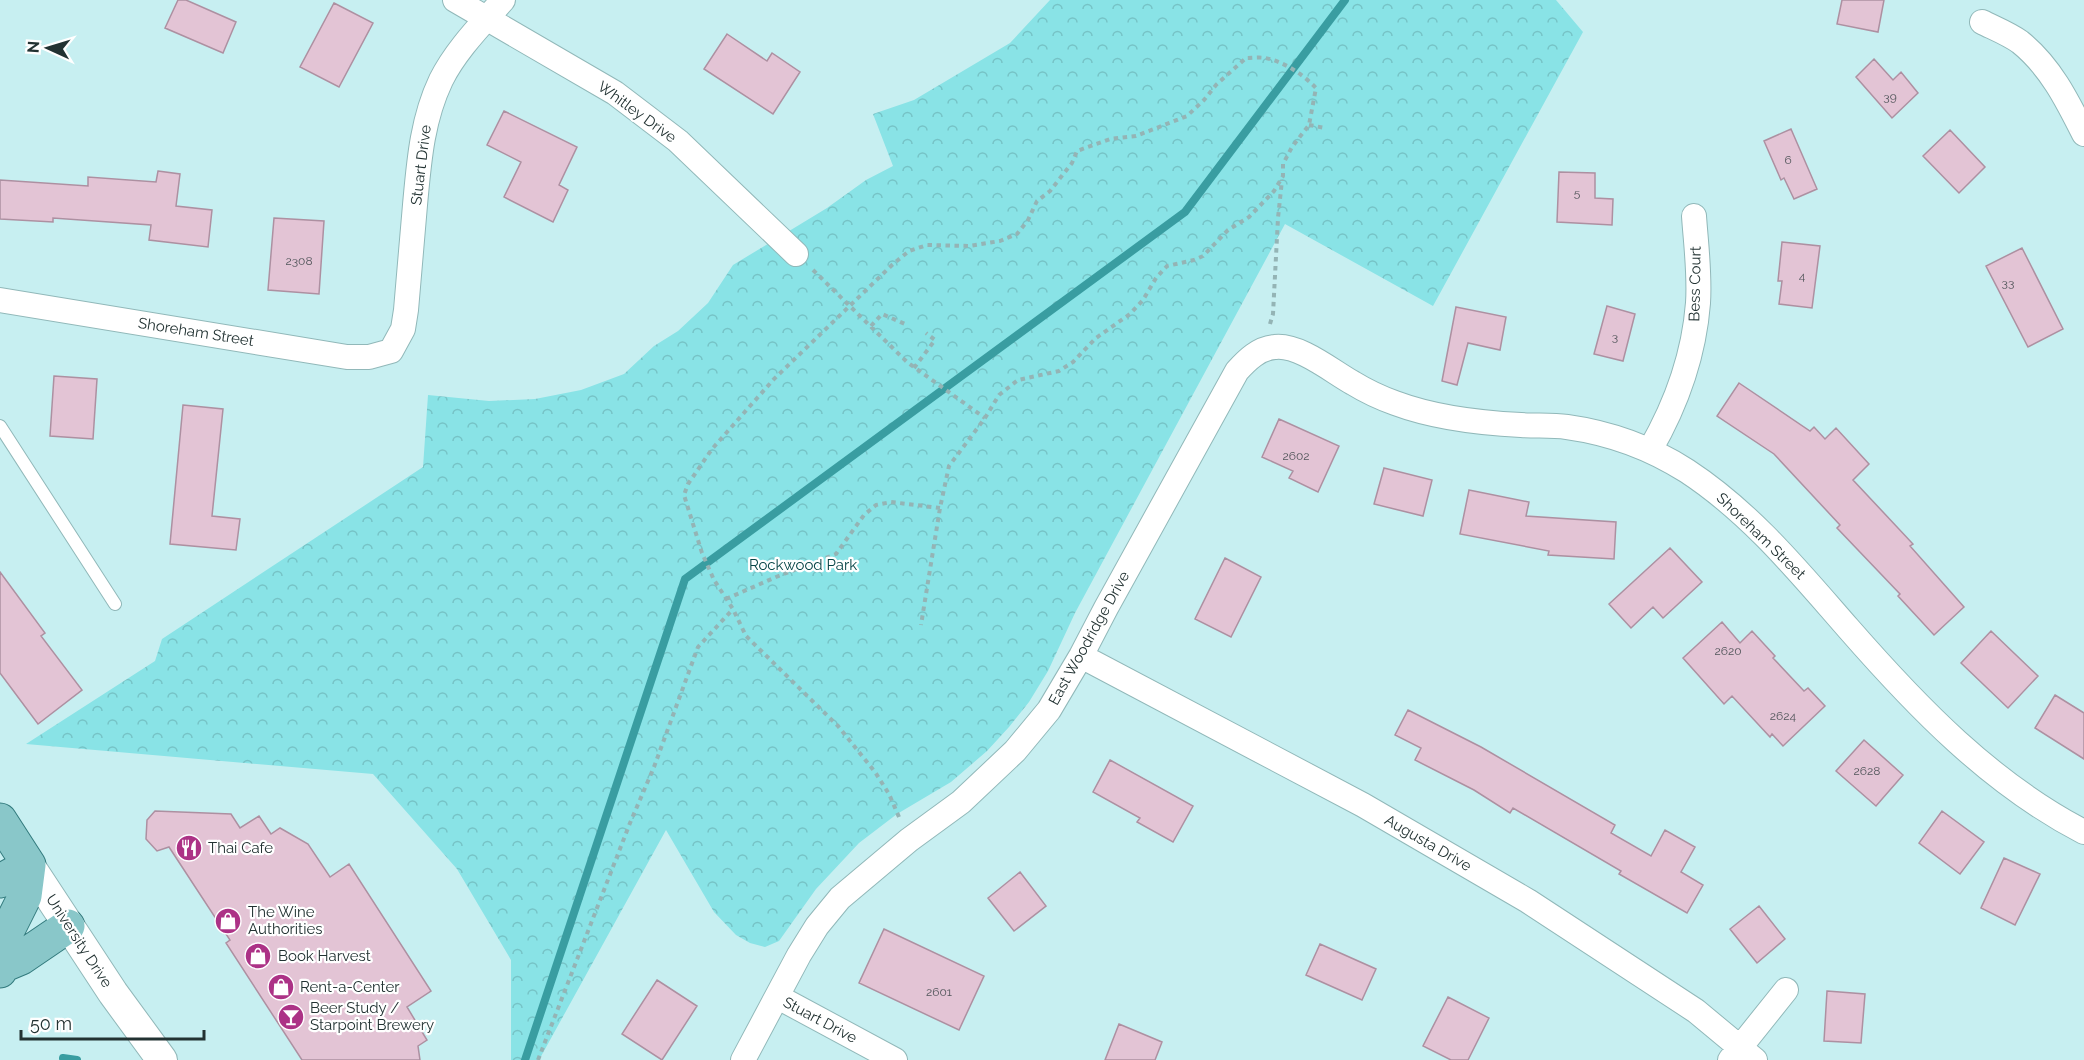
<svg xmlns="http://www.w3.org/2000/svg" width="2084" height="1060" viewBox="0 0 2084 1060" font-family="Raleway,sans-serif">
<defs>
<pattern id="park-crowns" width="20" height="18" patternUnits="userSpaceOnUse" patternTransform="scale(1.5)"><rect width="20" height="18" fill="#89e3e6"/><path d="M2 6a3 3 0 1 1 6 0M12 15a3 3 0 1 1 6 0" fill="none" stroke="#76c3c6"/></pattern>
</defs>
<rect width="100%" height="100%" fill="#c7eff1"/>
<!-- park -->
<path fill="url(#park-crowns)" d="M 1050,0 L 1556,0 L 1583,32 L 1433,306 L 1285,224 L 1075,613 L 1048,671 L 1029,702 L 1009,727 L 987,751 L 951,782 L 897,814 L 859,843 L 816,889 L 779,941 L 765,947 L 750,943 L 736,935 L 714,912 L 666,830 L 539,1060 L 511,1060 L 511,960 L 457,869 L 373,774 L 26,744 L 155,661 L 162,639 L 423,467 L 428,395 L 489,401 L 535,399 L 581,390 L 624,374 L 654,346 L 678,331 L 708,303 L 733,265 L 827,208 L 866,180 L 893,166 L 873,114 L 914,100 L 1010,43 Z"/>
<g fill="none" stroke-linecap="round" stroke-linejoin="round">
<!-- stream -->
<path stroke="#399da1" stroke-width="8" d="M 63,1058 L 77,1060
M 525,1060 L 685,579 L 1185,212 L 1345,0"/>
</g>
<!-- building -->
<path fill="#e3c4d5" stroke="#ad90a1" stroke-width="1.5" d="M 178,0 L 186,0 L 236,22 L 223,53 L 165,28 Z
M 1842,0 L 1884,0 L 1878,32 L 1837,24 Z
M 334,3 L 373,23 L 339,87 L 300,67 Z
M 727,34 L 767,61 L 772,53 L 800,72 L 773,114 L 704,69 Z
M 1874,59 L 1893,80 L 1901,72 L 1918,93 L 1892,118 L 1856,77 Z
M 504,111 L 577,147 L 559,185 L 568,190 L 553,222 L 504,197 L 521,162 L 487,145 Z
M 1791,129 L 1817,189 L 1794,199 L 1784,178 L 1781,180 L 1764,141 Z
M 1950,130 L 1985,167 L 1959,193 L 1923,156 Z
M 158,171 L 180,174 L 176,206 L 212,210 L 208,247 L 149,240 L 151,225 L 53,218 L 53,222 L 0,219 L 0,180 L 88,186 L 88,177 L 156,182 Z
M 1559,172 L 1595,173 L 1595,198 L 1613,199 L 1612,225 L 1557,222 Z
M 274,218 L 324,221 L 319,294 L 268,290 Z
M 1782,242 L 1820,246 L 1812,308 L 1779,304 L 1782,281 L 1778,281 Z
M 2022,248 L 2063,329 L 2028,347 L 1986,266 Z
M 1607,306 L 1635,314 L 1623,361 L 1594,354 Z
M 1456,307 L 1506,317 L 1500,350 L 1468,343 L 1457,385 L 1442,381 Z
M 54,376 L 97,379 L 93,439 L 50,436 Z
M 1739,383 L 1810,431 L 1814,427 L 1825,439 L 1836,428 L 1869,464 L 1853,480 L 1913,544 L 1910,546 L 1964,607 L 1934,635 L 1898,596 L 1900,594 L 1837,528 L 1840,525 L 1774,454 L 1717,416 Z
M 183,405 L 223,409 L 212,516 L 240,519 L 236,550 L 170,544 Z
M 1279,419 L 1339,446 L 1318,492 L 1289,478 L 1293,471 L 1262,457 Z
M 1384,468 L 1432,480 L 1423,516 L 1374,504 Z
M 1469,490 L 1529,502 L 1526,516 L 1616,522 L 1614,559 L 1548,555 L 1549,551 L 1460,534 Z
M 1670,548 L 1702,582 L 1663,618 L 1653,607 L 1631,628 L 1609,604 Z
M 1225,558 L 1261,577 L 1231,637 L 1195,619 Z
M 0,572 L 45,633 L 41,636 L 82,690 L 38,724 L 0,673 Z
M 1722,622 L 1740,643 L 1752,631 L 1775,656 L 1773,658 L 1804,691 L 1808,688 L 1825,706 L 1783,746 L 1772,734 L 1770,737 L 1732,696 L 1724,704 L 1683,658 Z
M 1991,631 L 2038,676 L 2008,708 L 1961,663 Z
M 2055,695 L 2084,713 L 2084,759 L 2035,728 Z
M 1408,710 L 1481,747 L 1615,825 L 1611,833 L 1651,856 L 1665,830 L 1695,847 L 1681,872 L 1703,885 L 1687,913 L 1619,874 L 1621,871 L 1513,808 L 1510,813 L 1474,790 L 1415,760 L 1421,748 L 1395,735 Z
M 1864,740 L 1903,775 L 1876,806 L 1836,771 Z
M 1110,760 L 1193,806 L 1173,842 L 1137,822 L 1140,818 L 1093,792 Z
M 155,811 L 231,814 L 240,828 L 259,816 L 271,834 L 280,828 L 308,844 L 330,877 L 349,864 L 431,991 L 407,1007 L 427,1040 L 418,1046 L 420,1060 L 302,1060 L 226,943 L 230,940 L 169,847 L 157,851 L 146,839 L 147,820 Z
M 1942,811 L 1984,842 L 1960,874 L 1919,843 Z
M 2004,858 L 2040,874 L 2015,925 L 1981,908 Z
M 1020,872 L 1046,906 L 1014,931 L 988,898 Z
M 1759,906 L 1785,939 L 1757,963 L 1730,929 Z
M 884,929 L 984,976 L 959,1030 L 859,983 Z
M 1320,944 L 1376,969 L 1362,1000 L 1306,975 Z
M 657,980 L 697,1006 L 662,1060 L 622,1034 Z
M 1827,991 L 1865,994 L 1861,1043 L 1824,1041 Z
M 1448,997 L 1489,1018 L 1468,1060 L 1451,1060 L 1423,1046 Z
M 1119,1024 L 1162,1042 L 1155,1060 L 1105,1060 Z"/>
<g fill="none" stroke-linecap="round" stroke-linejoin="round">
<defs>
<path id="service" d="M 0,426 L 115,604"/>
<path id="minor" d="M 455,0 L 615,93 L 678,141 L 796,254
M 1982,22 C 1994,28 2009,34 2020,42 C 2050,66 2067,100 2084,134
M 0,300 L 347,357 L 369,357 L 391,351 L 403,329 L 406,310 C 409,275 412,240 415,205 C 419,161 422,120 441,80 C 456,50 481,25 503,0
M 1650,450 C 1676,405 1694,355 1698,303 C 1700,274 1696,245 1694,216
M 1081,656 L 1363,805 L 1528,901 L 1696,1011 L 1755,1060
M 778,997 L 895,1060
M 743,1060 L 799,955 L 817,926 L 840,898 L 909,840 L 961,802 L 1015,751 L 1049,710 L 1081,656 L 1106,608 L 1237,371 C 1247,360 1259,348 1275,347 C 1299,344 1333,372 1353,383 C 1366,391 1381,398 1395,403 C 1435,418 1479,423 1521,425 C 1536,426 1552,425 1567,427 C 1610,433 1651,448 1687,471 C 1751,513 1799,572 1848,628 C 1917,707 1991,784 2084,832
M 1730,1060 L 1786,990"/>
<path id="tertiary" d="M 29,865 L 113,993 L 162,1060"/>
<path id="primary" d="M 0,820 L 29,865
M 0,881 L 29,865
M 2,966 L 21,958 L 68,926
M 0,971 L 3,940 L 25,896 L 29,865"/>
</defs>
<!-- service casing -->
<use href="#service" stroke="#91b8b9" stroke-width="14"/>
<!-- minor casing -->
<use href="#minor" stroke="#91b8b9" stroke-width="26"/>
<!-- tertiary casing -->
<use href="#tertiary" stroke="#91b8b9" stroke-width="32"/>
<!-- primary casing -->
<use href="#primary" stroke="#327a7d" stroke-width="35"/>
<!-- path -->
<path stroke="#94b4b5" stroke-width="4" stroke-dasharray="4.5 4.5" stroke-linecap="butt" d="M 1309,125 L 1325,128
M 813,270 L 907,362 L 985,418
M 1270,324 L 1273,314 L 1278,218 L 1282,180
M 871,326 L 882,314 L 905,324
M 914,368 L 935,340 L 926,333
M 726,599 L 776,577 L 836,554 L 864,515 L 876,505 L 891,502 L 940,508
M 899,817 L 889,794 L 875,772 L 838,726 L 746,636 L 733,609 L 714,580 L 702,553 L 684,495 L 688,484 L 712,449 L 774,379 L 892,265 L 909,251 L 927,245 L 969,246 L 1000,241 L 1017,234 L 1028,220 L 1037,201 L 1050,191 L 1072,163 L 1077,151 L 1110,139 L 1136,136 L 1187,116 L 1204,100 L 1216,85 L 1246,58 C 1252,58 1259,57 1265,58 C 1283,61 1304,75 1316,88 L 1309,125 L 1292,147 L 1283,164 L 1283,176 L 1274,191 L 1249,217 L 1228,230 L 1203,256 L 1194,260 L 1167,266 L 1156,278 L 1143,300 L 1130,314 L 1096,338 L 1073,362 L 1059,371 L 1018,380 L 999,395 L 985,418 L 949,466 L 940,508 L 921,625
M 538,1060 L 630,823 L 654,767 L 698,647 L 733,609"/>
<!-- service -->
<use href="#service" stroke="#fff" stroke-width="12"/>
<!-- minor -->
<use href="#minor" stroke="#fff" stroke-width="24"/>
<!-- tertiary -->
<use href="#tertiary" stroke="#fff" stroke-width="30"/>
<!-- primary -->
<use href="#primary" stroke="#89c7c9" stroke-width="33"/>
</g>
<!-- icons -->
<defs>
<symbol id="restaurant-disc" viewBox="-11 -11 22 22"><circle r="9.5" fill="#ac3286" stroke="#fff"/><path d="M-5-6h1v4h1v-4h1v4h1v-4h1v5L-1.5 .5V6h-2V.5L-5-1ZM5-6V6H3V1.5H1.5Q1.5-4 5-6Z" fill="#fff"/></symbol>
<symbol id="shop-disc" viewBox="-11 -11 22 22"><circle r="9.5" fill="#ac3286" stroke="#fff"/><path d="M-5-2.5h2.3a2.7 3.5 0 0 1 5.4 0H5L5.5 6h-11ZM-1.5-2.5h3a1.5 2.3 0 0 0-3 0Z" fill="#fff"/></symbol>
<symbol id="bar-disc" viewBox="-11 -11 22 22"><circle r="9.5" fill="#ac3286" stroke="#fff"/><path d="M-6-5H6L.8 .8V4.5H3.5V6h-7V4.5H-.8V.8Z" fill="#fff"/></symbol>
</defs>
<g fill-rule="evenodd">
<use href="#restaurant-disc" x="174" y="833" width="30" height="30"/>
<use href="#shop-disc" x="213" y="906" width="30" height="30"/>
<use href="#shop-disc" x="243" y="941" width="30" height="30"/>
<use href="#shop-disc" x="266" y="972" width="30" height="30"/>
<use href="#bar-disc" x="276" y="1002" width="30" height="30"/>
</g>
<g text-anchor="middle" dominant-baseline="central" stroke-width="4.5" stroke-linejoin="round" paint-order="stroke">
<!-- number labels -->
<g font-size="12" fill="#52565b">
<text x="1890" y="97">39</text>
<text x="1788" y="160">6</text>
<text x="1577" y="193">5</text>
<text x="299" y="261">2308</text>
<text x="1802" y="276">4</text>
<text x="2008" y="283">33</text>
<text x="1615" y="337">3</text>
<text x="1296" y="456">2602</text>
<text x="1728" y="651">2620</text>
<text x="1783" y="716">2624</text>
<text x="1867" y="771">2628</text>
<text x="939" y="992">2601</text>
</g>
<!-- street labels -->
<g font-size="15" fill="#223232" stroke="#fff">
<text transform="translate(637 112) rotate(36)">Whitley Drive</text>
<text transform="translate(421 165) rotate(-83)">Stuart Drive</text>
<text transform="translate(1695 284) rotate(-89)">Bess Court</text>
<text transform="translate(196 332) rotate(9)">Shoreham Street</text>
<text transform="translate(1761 536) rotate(44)">Shoreham Street</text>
<text transform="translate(1089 638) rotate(-61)">East Woodridge Drive</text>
<text transform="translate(1428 843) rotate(30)">Augusta Drive</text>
<text transform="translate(79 941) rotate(57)">University Drive</text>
<text transform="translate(820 1020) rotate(28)">Stuart Drive</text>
</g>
<!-- park labels -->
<g font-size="15" fill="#074547" stroke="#fff">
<text x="803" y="565">Rockwood Park</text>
</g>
<!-- poi labels -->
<g font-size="15" fill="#223232" stroke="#fff" text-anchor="start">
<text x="208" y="848">Thai Cafe</text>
<text x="248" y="912">The Wine<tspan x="248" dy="17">Authorities</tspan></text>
<text x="278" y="956">Book Harvest</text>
<text x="300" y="987">Rent-a-Center</text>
<text x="310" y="1008">Beer Study /<tspan x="310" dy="17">Starpoint Brewery</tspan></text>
</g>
</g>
<!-- north arrow -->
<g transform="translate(48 48) rotate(274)" stroke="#ffffff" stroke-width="4.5" paint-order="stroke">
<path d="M0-4.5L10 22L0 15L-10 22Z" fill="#223232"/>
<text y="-9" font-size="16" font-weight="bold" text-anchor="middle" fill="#223232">N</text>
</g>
<!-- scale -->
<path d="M21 1030v9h183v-9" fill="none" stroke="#223232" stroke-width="3"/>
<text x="30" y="1030" font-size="18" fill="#223232" stroke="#ffffff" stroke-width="4.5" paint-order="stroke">50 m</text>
</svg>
